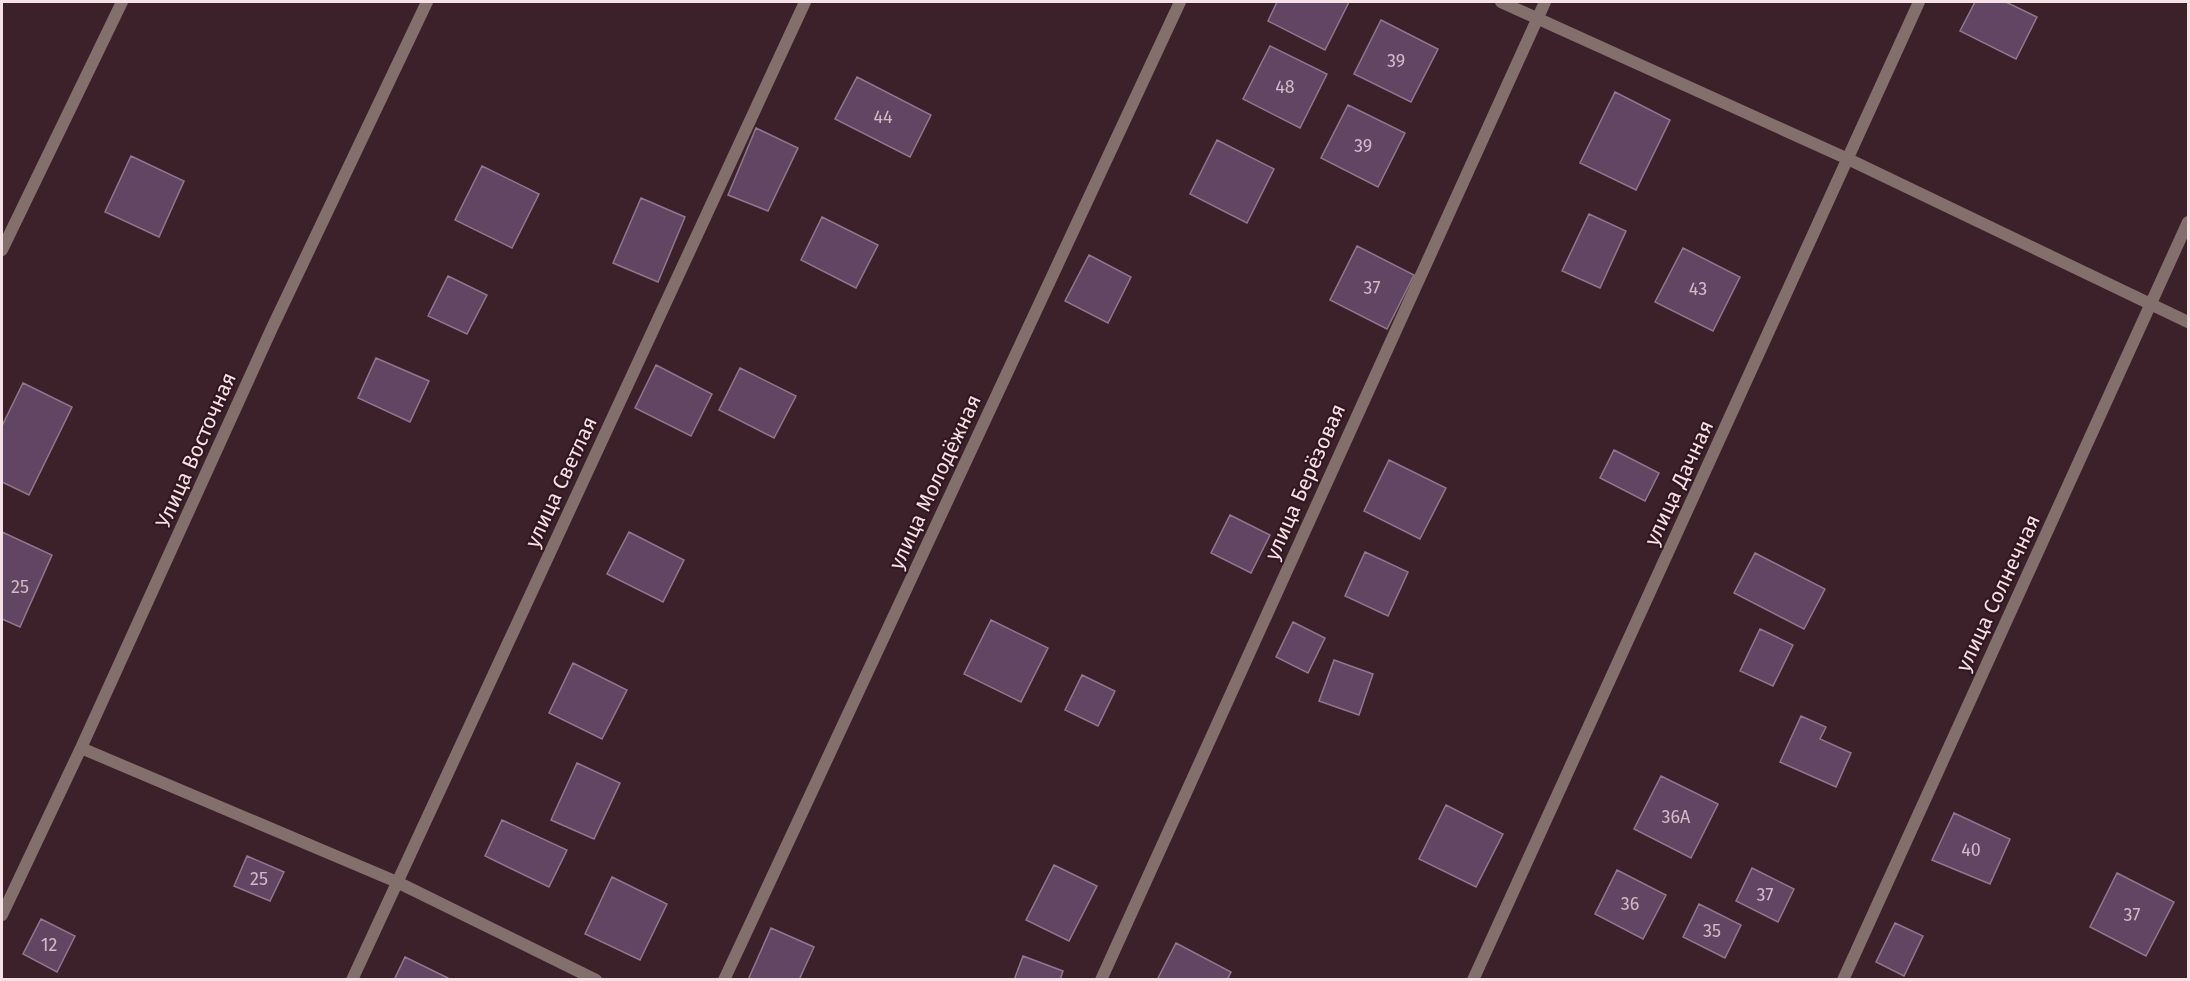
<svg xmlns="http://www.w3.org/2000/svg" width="2190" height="981" viewBox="0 0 2190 981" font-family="'Fira Sans',sans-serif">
<rect width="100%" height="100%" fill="#3d212a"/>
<!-- building -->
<path fill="#624562" stroke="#90778f" stroke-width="1.5" d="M 1277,2 L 1349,2 L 1325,50 L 1268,21 Z
M 1975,2 L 2006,2 L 2037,17 L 2016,59 L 1960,31 Z
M 1381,20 L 1438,49 L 1411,102 L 1354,74 Z
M 1270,46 L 1327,74 L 1300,128 L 1243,99 Z
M 857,77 L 931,115 L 910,157 L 835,119 Z
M 1615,92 L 1670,120 L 1636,190 L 1580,163 Z
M 1348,105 L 1405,133 L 1378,187 L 1321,158 Z
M 756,128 L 798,148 L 768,211 L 728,195 Z
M 1217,140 L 1274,169 L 1247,223 L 1190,194 Z
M 131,156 L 184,181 L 159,237 L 105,212 Z
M 482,166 L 539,194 L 512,248 L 455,220 Z
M 641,198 L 685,217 L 658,282 L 613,263 Z
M 1589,214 L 1626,231 L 1600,288 L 1562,271 Z
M 822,217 L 878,245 L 856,288 L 801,260 Z
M 1357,246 L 1414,275 L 1387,329 L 1330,300 Z
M 1683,248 L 1740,277 L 1713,331 L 1655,302 Z
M 1089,255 L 1131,277 L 1108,323 L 1065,301 Z
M 448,276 L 487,295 L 467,334 L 428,316 Z
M 376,358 L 429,381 L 410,422 L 358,398 Z
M 656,365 L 712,394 L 691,436 L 635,408 Z
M 740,368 L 796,396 L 774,438 L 719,410 Z
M 23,383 L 72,407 L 29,495 L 2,482 L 2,426 Z
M 1614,450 L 1659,473 L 1645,501 L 1600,478 Z
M 1389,460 L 1446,488 L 1420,539 L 1364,511 Z
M 1230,515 L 1270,535 L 1251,573 L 1211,553 Z
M 2,532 L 52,555 L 20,627 L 2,619 Z
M 629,532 L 684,560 L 663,602 L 607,574 Z
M 1365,552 L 1408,572 L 1388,616 L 1345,596 Z
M 1755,553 L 1825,589 L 1804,629 L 1734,593 Z
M 991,620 L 1048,648 L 1021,702 L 964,674 Z
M 1293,622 L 1325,638 L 1308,673 L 1276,657 Z
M 1760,629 L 1793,645 L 1773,686 L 1740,671 Z
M 1334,660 L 1373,674 L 1359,715 L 1319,701 Z
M 573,663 L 627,690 L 602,739 L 549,713 Z
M 1082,675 L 1115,691 L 1098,726 L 1065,710 Z
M 1801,716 L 1826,727 L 1820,739 L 1851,753 L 1836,787 L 1780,762 Z
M 577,763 L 620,783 L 594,839 L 551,820 Z
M 1661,776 L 1718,804 L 1691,858 L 1634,829 Z
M 1446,805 L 1503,834 L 1476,887 L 1419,859 Z
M 1954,813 L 2010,839 L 1990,884 L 1932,860 Z
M 502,820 L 567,850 L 549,887 L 485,856 Z
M 247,856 L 284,872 L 270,901 L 234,886 Z
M 1054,865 L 1097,886 L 1069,941 L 1026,920 Z
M 1752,868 L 1794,889 L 1778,922 L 1736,901 Z
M 1617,870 L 1666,895 L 1643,939 L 1595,914 Z
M 2117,873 L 2174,902 L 2146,956 L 2090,927 Z
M 612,877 L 667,904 L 640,960 L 585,934 Z
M 1699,904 L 1741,925 L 1725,958 L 1683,937 Z
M 41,919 L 75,936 L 57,972 L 23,954 Z
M 1895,923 L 1923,936 L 1904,976 L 1876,962 Z
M 771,928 L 814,947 L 799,980 L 748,980 Z
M 1176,943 L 1231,972 L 1227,980 L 1157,980 Z
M 1023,956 L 1063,971 L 1060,980 L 1014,980 Z
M 405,957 L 448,978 L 448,980 L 394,980 Z"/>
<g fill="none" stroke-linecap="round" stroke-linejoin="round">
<!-- service -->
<path stroke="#836f6b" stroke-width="12" d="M 2,250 L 122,2"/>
<!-- minor -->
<path stroke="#836f6b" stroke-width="12" d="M 1501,2 L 1848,159 L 2188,322
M 81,748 L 397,882 L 596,980
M 2,915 L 81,748 L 272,328 L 427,2
M 352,980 L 805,2
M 724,980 L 1180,2
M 1101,980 L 1545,2
M 1473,980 L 1919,2
M 1843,980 L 2188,222"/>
</g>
<g text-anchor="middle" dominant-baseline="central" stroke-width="4.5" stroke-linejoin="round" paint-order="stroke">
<!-- number labels -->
<g font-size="18" fill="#d0bac5">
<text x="1396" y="61">39</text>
<text x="1285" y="87">48</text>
<text x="883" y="117">44</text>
<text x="1363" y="146">39</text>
<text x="1372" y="288">37</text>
<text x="1698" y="289">43</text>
<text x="20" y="587">25</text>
<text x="1676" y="817">36А</text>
<text x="1971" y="850">40</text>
<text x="259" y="879">25</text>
<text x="1765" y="895">37</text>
<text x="1630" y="904">36</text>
<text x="2132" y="915">37</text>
<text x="1712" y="931">35</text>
<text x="49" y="945">12</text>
</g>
<!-- street labels -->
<g font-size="21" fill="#f5e1e6" stroke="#321721">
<text transform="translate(196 450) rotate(-66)">Улица Восточная</text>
<text transform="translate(561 482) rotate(-65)">улица Светлая</text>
<text transform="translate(935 482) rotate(-65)">улица Молодёжная</text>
<text transform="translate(1305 482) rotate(-66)">улица Берёзовая</text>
<text transform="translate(1679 483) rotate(-65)">улица Дачная</text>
<text transform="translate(1998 593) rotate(-65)">улица Солнечная</text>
</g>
</g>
<!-- border -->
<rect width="2190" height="981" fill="none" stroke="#f5e1e6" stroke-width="6"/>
</svg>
